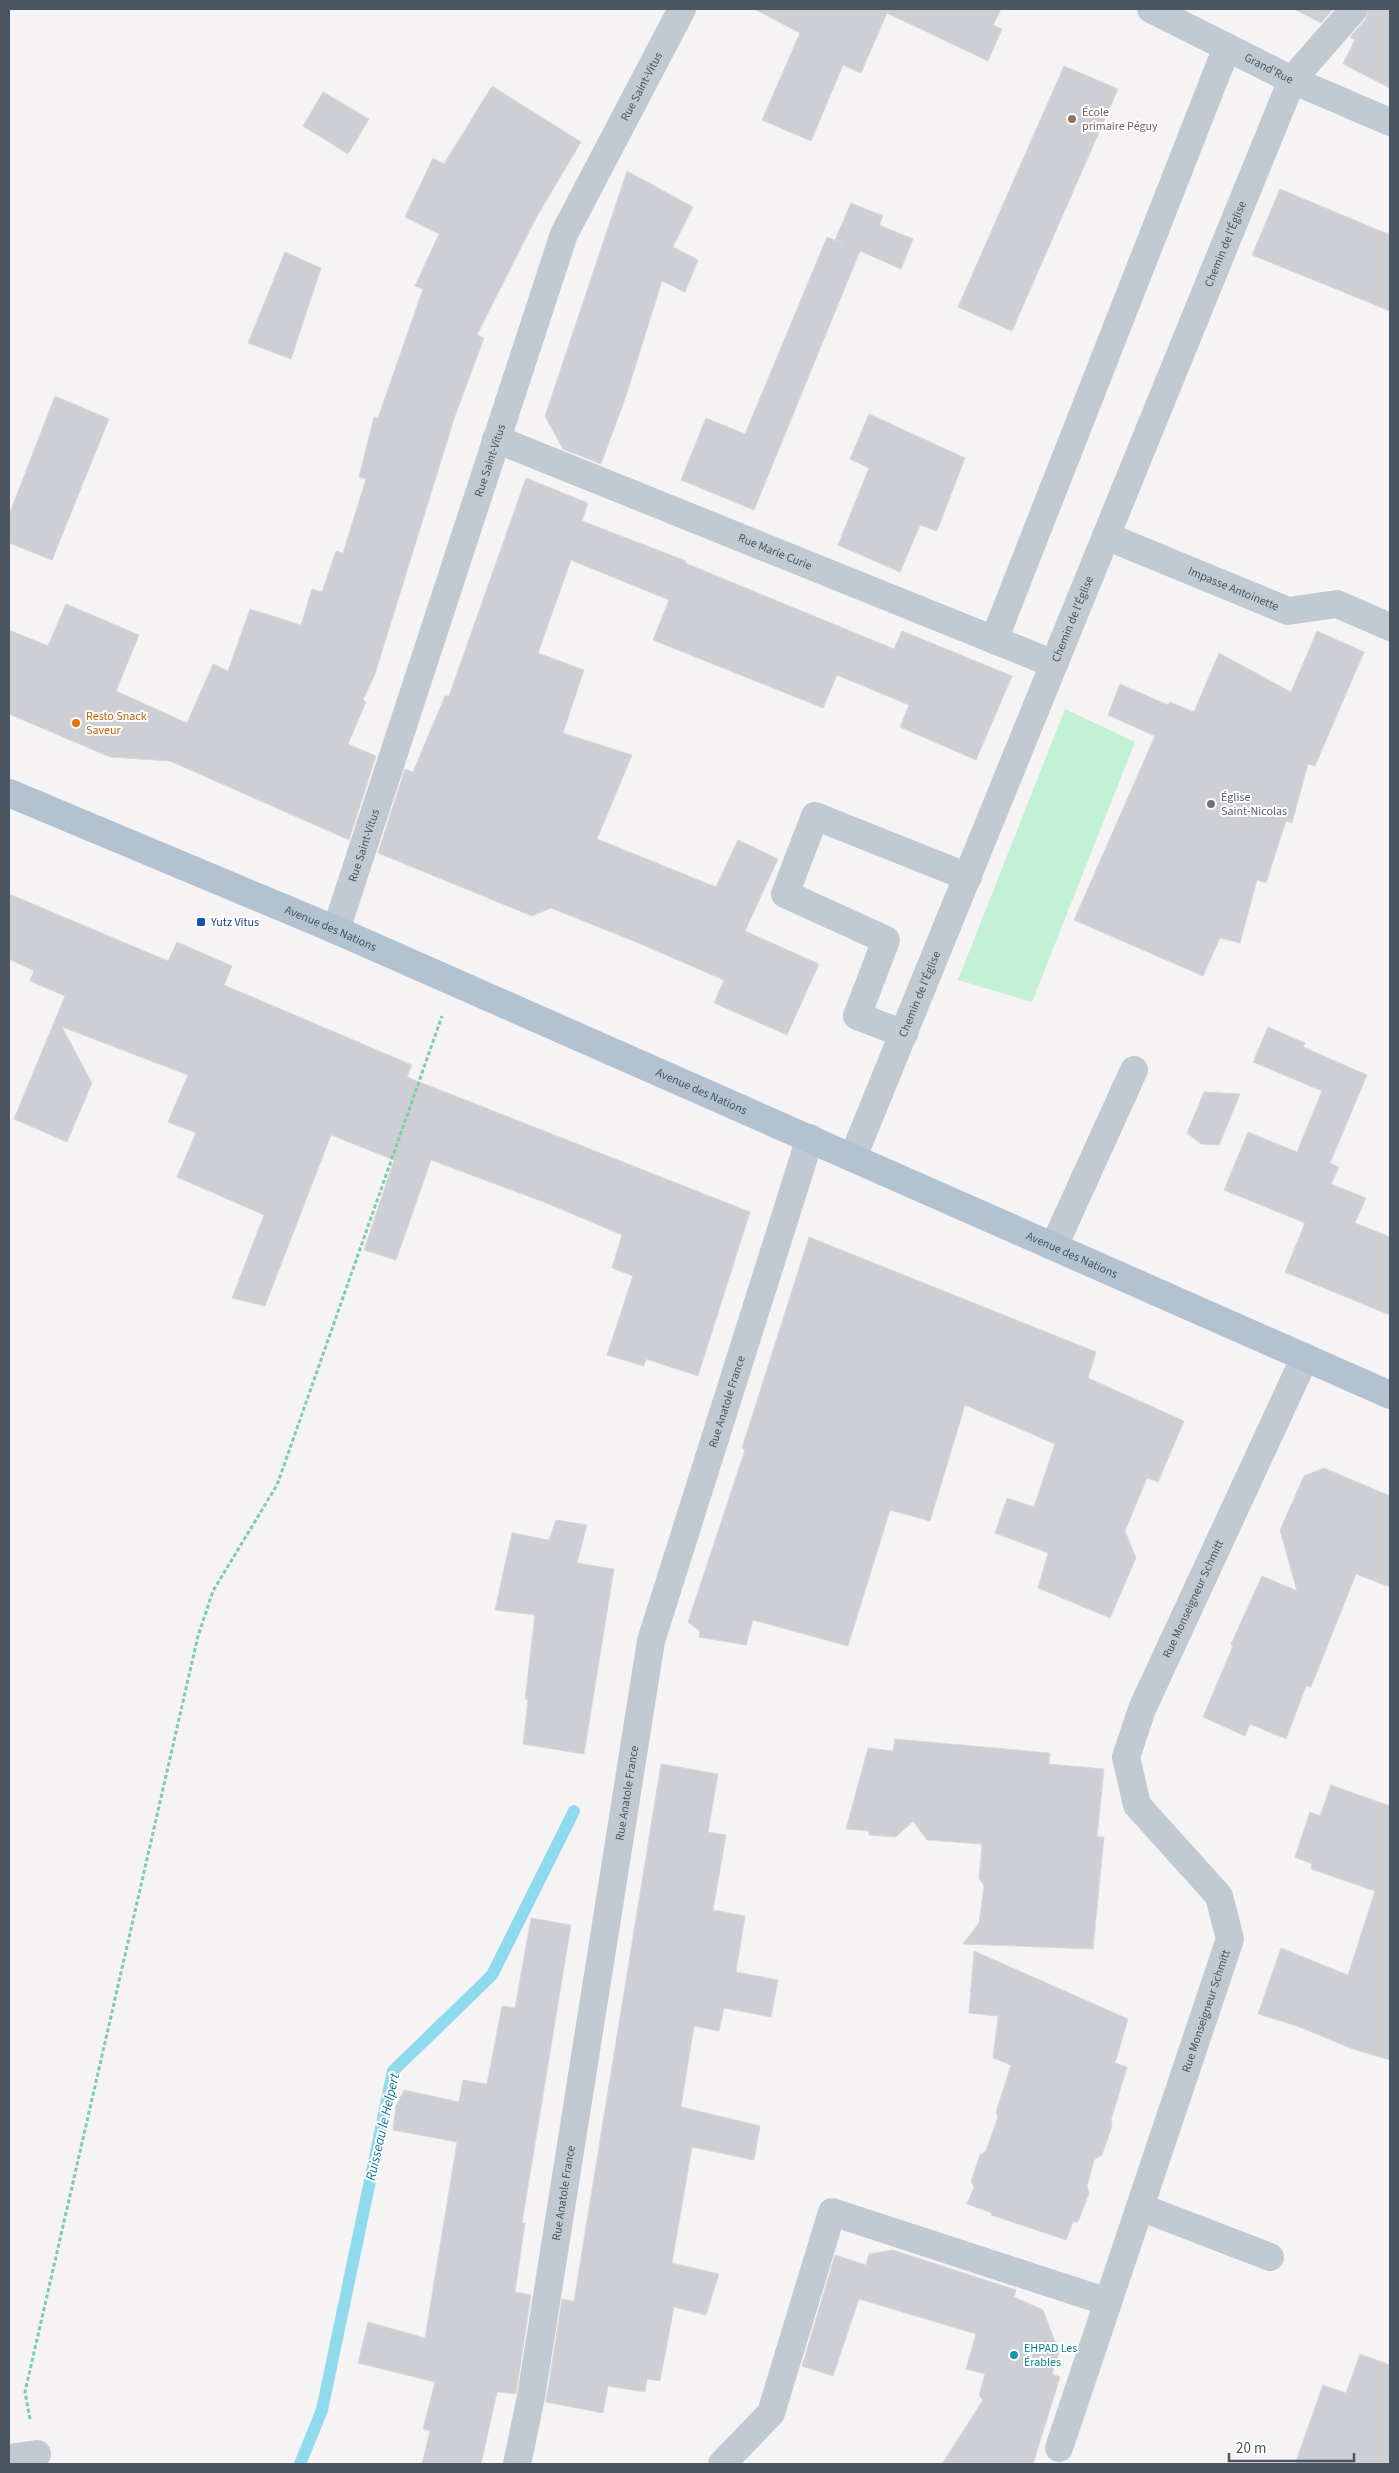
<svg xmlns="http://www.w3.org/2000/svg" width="1399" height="2473" viewBox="0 0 1399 2473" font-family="'Source Sans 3',sans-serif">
<rect width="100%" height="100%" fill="#f5f3f3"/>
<!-- green -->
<path fill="#c3f1d5" d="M 1065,709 L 1135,742 L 1032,1002 L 958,980 Z"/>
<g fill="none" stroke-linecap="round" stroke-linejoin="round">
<!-- stream -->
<path stroke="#90daee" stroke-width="12" d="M 300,2464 L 322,2410 L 393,2071 L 492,1975 L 574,1811"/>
</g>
<!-- building -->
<path fill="#cdcfd5" stroke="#d7d9de" d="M 754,9 L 1001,9 L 993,25 L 1002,29 L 988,61 L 887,13 L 861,73 L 843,65 L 811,141 L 762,120 L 800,33 Z
M 1294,9 L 1333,9 L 1321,23 Z
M 1369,9 L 1390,9 L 1390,88 L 1343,64 L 1355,40 L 1350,37 L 1366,19 Z
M 1064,66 L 1118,89 L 1012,331 L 958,307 Z
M 492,86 L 581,142 L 536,218 L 477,335 L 484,338 L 455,416 L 375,674 L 363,700 L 366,702 L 348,744 L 376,756 L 349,840 L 170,761 L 110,757 L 9,714 L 9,630 L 48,646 L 66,604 L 139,635 L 116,691 L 187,723 L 213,664 L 228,671 L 250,609 L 301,625 L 312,589 L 322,592 L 336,551 L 343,553 L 366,479 L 359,477 L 374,417 L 378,418 L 423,289 L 415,286 L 439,234 L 405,217 L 433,158 L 444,164 Z
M 323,92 L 369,119 L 348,154 L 303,126 Z
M 627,171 L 693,207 L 673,247 L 698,260 L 685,292 L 662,281 L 626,396 L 601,464 L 563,449 L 545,416 Z
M 1280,189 L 1390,235 L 1390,311 L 1252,255 Z
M 851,203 L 883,216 L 879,225 L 913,239 L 901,269 L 860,251 L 754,510 L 681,480 L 706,418 L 745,434 L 827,237 L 844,244 L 835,240 Z
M 285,252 L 321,268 L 291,359 L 248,343 Z
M 55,396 L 109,419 L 52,560 L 9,543 L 9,515 Z
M 869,414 L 965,458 L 937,531 L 920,525 L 900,572 L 838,545 L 869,468 L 850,459 Z
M 526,478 L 588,503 L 582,521 L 686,561 L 685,563 L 894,649 L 902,631 L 1012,676 L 976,760 L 900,727 L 909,705 L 837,675 L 823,708 L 653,640 L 669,600 L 571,560 L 538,653 L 584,670 L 563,733 L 632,755 L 597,839 L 716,887 L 738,840 L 778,859 L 745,931 L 819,964 L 787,1035 L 714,1003 L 724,980 L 636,942 L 551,908 L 532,916 L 378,853 L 405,769 L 413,772 L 445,696 L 449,696 Z
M 1317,631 L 1364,652 L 1315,766 L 1308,764 L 1292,823 L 1286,821 L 1266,883 L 1257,880 L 1240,943 L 1220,938 L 1203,976 L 1074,920 L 1155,736 L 1108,715 L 1120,684 L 1168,705 L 1170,702 L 1194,712 L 1219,653 L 1291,692 Z
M 9,894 L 168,961 L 177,942 L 232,966 L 224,985 L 412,1065 L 407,1077 L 750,1212 L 698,1376 L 646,1359 L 644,1366 L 607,1355 L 633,1276 L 612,1268 L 622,1235 L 549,1204 L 431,1160 L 396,1260 L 364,1250 L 394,1160 L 331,1135 L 265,1306 L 232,1298 L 264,1215 L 177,1177 L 196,1133 L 168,1122 L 188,1075 L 62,1027 L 92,1083 L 67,1142 L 14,1119 L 65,996 L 30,981 L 34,971 L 9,959 Z
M 1268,1027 L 1305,1043 L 1303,1047 L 1367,1075 L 1330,1163 L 1339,1167 L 1331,1184 L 1366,1198 L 1355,1223 L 1390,1237 L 1390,1315 L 1285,1272 L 1305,1223 L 1224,1190 L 1248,1132 L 1297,1152 L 1322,1091 L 1253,1062 Z
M 1204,1092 L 1240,1094 L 1219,1145 L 1201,1144 L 1187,1133 Z
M 809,1237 L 1096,1352 L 1088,1378 L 1184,1421 L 1158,1482 L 1147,1478 L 1125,1531 L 1136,1558 L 1110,1618 L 1038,1588 L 1048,1553 L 995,1533 L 1007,1498 L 1034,1507 L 1055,1444 L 965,1405 L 930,1521 L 890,1510 L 848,1646 L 753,1620 L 746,1645 L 699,1637 L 700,1631 L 688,1622 L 745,1450 L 742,1448 Z
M 1324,1468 L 1390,1496 L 1390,1587 L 1356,1574 L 1311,1687 L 1306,1686 L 1286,1739 L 1250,1724 L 1245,1736 L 1203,1717 L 1233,1646 L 1231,1644 L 1262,1576 L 1297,1591 L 1280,1530 L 1304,1476 Z
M 556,1520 L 587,1525 L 577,1563 L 614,1569 L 584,1754 L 523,1744 L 528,1700 L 525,1699 L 535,1615 L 495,1610 L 512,1533 L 549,1540 Z
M 895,1739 L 1050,1753 L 1049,1764 L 1104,1769 L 1097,1837 L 1104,1837 L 1093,1949 L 963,1944 L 979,1923 L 984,1886 L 979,1878 L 982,1844 L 927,1840 L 913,1821 L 896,1837 L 869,1835 L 869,1831 L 846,1829 L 868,1748 L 893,1751 Z
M 661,1764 L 718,1774 L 708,1832 L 726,1835 L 713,1910 L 745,1916 L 736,1972 L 778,1980 L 771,2017 L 724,2008 L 719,2031 L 694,2026 L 681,2107 L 760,2126 L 754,2160 L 692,2147 L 672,2263 L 719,2274 L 706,2315 L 674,2307 L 660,2381 L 647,2379 L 645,2392 L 608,2386 L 603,2413 L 546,2402 L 562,2299 L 574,2301 Z
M 1331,1785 L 1390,1806 L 1390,2060 L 1353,2049 L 1297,2026 L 1258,2014 L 1281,1948 L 1348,1975 L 1375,1891 L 1311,1869 L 1312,1864 L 1295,1857 L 1310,1812 L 1320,1816 Z
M 531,1918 L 571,1925 L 522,2223 L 525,2223 L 515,2292 L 531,2295 L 516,2394 L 497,2392 L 481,2464 L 422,2464 L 430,2431 L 423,2429 L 435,2382 L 358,2363 L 368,2322 L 425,2338 L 457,2142 L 393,2130 L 396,2106 L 404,2090 L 459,2102 L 463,2080 L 487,2084 L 502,2006 L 515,2008 Z
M 974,1951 L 1128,2019 L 1115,2063 L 1127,2067 L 1111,2120 L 1112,2126 L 1102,2155 L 1094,2160 L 1087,2186 L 1089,2193 L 1078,2222 L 1073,2222 L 1066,2240 L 991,2215 L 992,2213 L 967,2204 L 974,2187 L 971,2181 L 980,2155 L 986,2151 L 998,2117 L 996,2112 L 1011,2065 L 993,2058 L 998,2016 L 969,2013 Z
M 893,2250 L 1016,2290 L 1014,2297 L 1043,2310 L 1059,2352 L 1052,2374 L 1060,2377 L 1033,2464 L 942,2464 L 983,2400 L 979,2395 L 985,2374 L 966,2369 L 976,2334 L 859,2299 L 833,2376 L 802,2366 L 835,2255 L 866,2265 L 869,2254 Z
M 1360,2354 L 1390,2365 L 1390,2464 L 1295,2464 L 1323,2385 L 1346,2393 Z"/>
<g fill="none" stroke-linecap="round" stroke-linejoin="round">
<!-- path -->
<path stroke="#7ad0a6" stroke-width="3" stroke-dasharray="4 2.5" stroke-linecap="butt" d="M 30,2419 L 25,2392 L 198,1636 L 213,1591 L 277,1485 L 442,1016"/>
<!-- minor -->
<g stroke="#c1cad2" stroke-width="28">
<path id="s1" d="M 1151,9 L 1292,80 L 1390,122"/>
<path id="s2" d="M 496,439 L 1054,664"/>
<path id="s3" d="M 1106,536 L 1288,611 L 1337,604 L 1390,627"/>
<path d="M 994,640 L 1227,47"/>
<path id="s4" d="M 336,930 L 564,234 L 682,9"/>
<path d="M 904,1034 L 857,1016 L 886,940 L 785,894 L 815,816 L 968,877"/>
<path id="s5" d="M 853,1157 L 1292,80 L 1354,9"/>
<path d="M 1054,1246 L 1134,1070"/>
<path d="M 1140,2207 L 1270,2257"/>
<path id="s6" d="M 1059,2448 L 1230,1939 L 1219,1896 L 1137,1805 L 1126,1757 L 1142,1709 L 1305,1357"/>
<path d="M 9,2458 L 37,2454"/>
<path id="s7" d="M 517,2464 L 531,2397 L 651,1641 L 810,1138"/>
<path d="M 722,2464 L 771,2413 L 832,2212 L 1108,2302"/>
</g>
<!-- major -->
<path stroke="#b3c2d1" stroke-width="28" id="s8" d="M 9,793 L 336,930 L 1390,1395"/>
</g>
<!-- markers -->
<circle fill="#8d6e63" stroke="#fff" stroke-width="2" cx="1072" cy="119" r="5"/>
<circle fill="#e8710a" stroke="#fff" stroke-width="2" cx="76" cy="723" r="5"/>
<circle fill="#6b7280" stroke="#fff" stroke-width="2" cx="1211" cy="804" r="5"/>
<rect fill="#1a4fb4" stroke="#fff" stroke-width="2" x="196" y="917" width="10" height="10" rx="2.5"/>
<circle fill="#0f9aa8" stroke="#fff" stroke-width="2" cx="1014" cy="2355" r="5"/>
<g text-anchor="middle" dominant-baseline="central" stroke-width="4" stroke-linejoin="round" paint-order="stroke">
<!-- street labels -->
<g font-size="12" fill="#4a5661" stroke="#fff">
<text stroke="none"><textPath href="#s1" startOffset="132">Grand'Rue</textPath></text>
<text stroke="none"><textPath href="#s4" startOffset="899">Rue Saint-Vitus</textPath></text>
<text stroke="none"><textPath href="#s5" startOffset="986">Chemin de l'Église</textPath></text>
<text stroke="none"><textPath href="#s4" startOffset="494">Rue Saint-Vitus</textPath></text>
<text stroke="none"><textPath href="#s2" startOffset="301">Rue Marie Curie</textPath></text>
<text stroke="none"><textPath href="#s3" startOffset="138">Impasse Antoinette</textPath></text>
<text stroke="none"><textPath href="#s5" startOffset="581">Chemin de l'Église</textPath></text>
<text stroke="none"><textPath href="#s4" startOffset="89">Rue Saint-Vitus</textPath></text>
<text stroke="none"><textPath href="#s8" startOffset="349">Avenue des Nations</textPath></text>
<text stroke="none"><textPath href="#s5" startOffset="176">Chemin de l'Église</textPath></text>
<text stroke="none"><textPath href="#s8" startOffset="754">Avenue des Nations</textPath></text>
<text stroke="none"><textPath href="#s8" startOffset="1159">Avenue des Nations</textPath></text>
<text stroke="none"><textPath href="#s7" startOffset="1085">Rue Anatole France</textPath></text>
<text stroke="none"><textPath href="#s6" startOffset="925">Rue Monseigneur Schmitt</textPath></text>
<text stroke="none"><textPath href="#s7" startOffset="680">Rue Anatole France</textPath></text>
<text stroke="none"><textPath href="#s6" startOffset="461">Rue Monseigneur Schmitt</textPath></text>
<text stroke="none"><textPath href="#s7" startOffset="275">Rue Anatole France</textPath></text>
</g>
<!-- education labels -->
<g font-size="12" fill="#785e54" stroke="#fff" text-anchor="start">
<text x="1082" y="112">École<tspan x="1082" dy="14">primaire Péguy</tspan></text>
</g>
<!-- food labels -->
<g font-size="12" fill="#c56008" stroke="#fff" text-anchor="start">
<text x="86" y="716">Resto Snack<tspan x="86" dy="14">Saveur</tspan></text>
</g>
<!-- worship labels -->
<g font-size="12" fill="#5b616d" stroke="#fff" text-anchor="start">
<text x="1221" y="797">Église<tspan x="1221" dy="14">Saint-Nicolas</tspan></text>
</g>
<!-- transit labels -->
<g font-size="12" fill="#164399" stroke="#fff" text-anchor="start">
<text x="211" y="922">Yutz Vitus</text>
</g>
<!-- culture labels -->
<g font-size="12" fill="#0d838f" stroke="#fff" text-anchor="start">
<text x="1024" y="2348">EHPAD Les<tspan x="1024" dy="14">Érables</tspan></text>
</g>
<!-- water labels -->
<g font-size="14" font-style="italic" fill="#0c7c9b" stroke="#fff">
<text transform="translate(383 2127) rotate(-77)">Ruisseau le Helpert</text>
</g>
</g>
<!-- border -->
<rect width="1399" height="2473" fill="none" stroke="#4a5661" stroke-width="20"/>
<!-- scale -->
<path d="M1229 2453v8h125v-8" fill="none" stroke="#4a5661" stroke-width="2.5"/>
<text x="1236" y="2453" font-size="15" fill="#4a5661" stroke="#ffffff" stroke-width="4" paint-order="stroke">20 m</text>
</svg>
